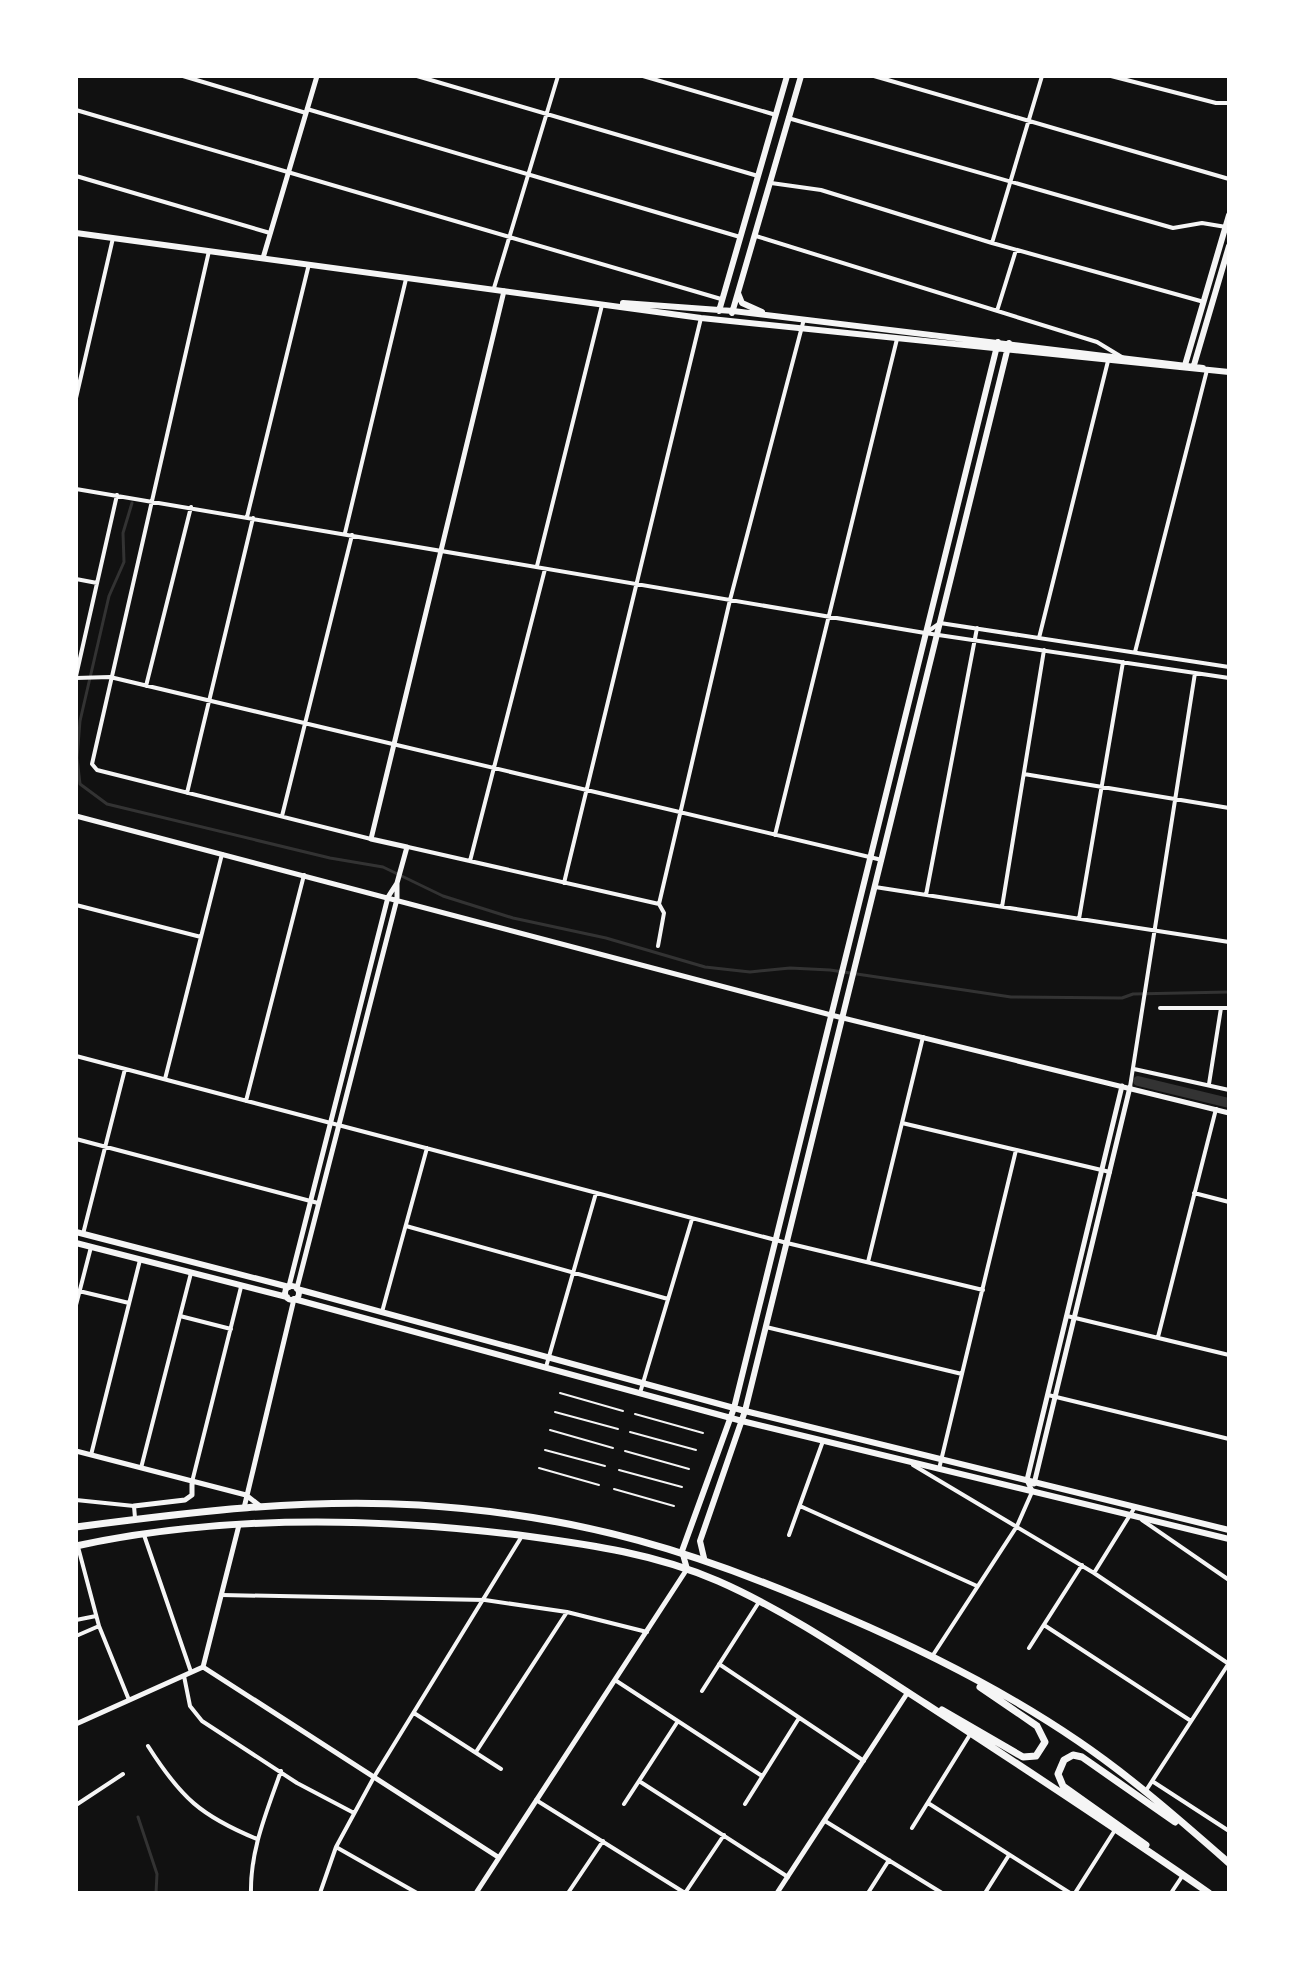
<svg xmlns="http://www.w3.org/2000/svg" width="1305" height="1969" viewBox="0 0 1305 1969" font-family="'Alegreya Sans',sans-serif">
<rect width="100%" height="100%" fill="#111"/>
<g fill="none" stroke-linecap="round" stroke-linejoin="round">
<!-- stream -->
<path stroke="#333" stroke-width="3" d="M 132,503 L 123,533 L 124,562 L 109,596 L 80,721 L 77,758 L 80,784 L 107,804 L 330,858 L 383,867 L 443,896 L 513,918 L 606,938 L 705,967 L 750,972 L 790,968 L 830,970 L 1011,997 L 1122,998 L 1133,994 L 1229,992
M 138,1817 L 157,1874 L 156,1893"/>
<!-- canal -->
<path stroke="#333" stroke-width="10" d="M 1138,1081 L 1229,1103"/>
<!-- service -->
<path stroke="#f5f5f5" stroke-width="2" d="M 560,1393 L 623,1411
M 555,1412 L 618,1429
M 635,1414 L 703,1433
M 550,1430 L 613,1448
M 630,1432 L 696,1450
M 545,1450 L 605,1466
M 625,1451 L 689,1469
M 539,1468 L 599,1485
M 619,1470 L 682,1487
M 614,1489 L 674,1506"/>
<!-- minor -->
<path stroke="#f5f5f5" stroke-width="4" d="M 183,76 L 306,113
M 417,76 L 758,176
M 643,76 L 776,115
M 874,76 L 1229,179
M 1111,76 L 1216,103 L 1229,103
M 307,109 L 740,237
M 76,110 L 721,299
M 788,118 L 1173,228 L 1202,223 L 1226,227
M 76,176 L 270,233
M 771,183 L 821,190 L 992,243 L 1204,302
M 756,236 L 1097,342 L 1125,359
M 992,243 L 1042,76
M 209,251 L 92,764 L 97,770 L 371,839
M 494,288 L 558,76
M 997,311 L 1016,250
M 76,398 L 113,238
M 76,489 L 925,633 L 1229,678
M 247,517 L 309,264
M 345,533 L 406,279
M 537,566 L 602,305
M 76,579 L 97,583
M 927,632 L 940,623 L 1229,667
M 1039,638 L 1108,361
M 1135,652 L 1207,370
M 76,676 L 117,495
M 76,678 L 110,677 L 882,860
M 146,686 L 191,507
M 1024,774 L 1229,808
M 187,793 L 253,518
M 282,816 L 352,535
M 775,835 L 897,339
M 408,847 L 659,904
M 470,861 L 545,569
M 564,883 L 701,318
M 875,887 L 1229,942
M 926,895 L 977,628
M 76,905 L 201,937
M 1002,907 L 1044,650
M 1079,919 L 1123,662
M 658,946 L 664,913 L 659,904 L 730,600 L 804,319
M 1160,1008 L 1229,1008
M 76,1056 L 787,1243 L 983,1290
M 1134,1069 L 1229,1090
M 165,1079 L 222,854
M 1209,1084 L 1221,1008
M 1130,1087 L 1195,673
M 246,1101 L 304,875
M 902,1123 L 1110,1172
M 76,1139 L 318,1203
M 1194,1193 L 1229,1202
M 406,1226 L 668,1299
M 83,1234 L 125,1069
M 868,1262 L 923,1037
M 79,1291 L 129,1303
M 76,1305 L 91,1247
M 382,1312 L 427,1148
M 180,1316 L 231,1329
M 1067,1316 L 1229,1355
M 766,1327 L 962,1374
M 1158,1337 L 1216,1109
M 546,1367 L 596,1193
M 640,1393 L 692,1219
M 1048,1395 L 1229,1439
M 91,1455 L 140,1260
M 913,1465 L 1094,1573 L 1229,1664
M 141,1468 L 191,1273
M 939,1469 L 1016,1150
M 192,1482 L 241,1287
M 76,1500 L 134,1506 L 135,1518
M 800,1506 L 977,1586
M 1142,1520 L 1229,1580
M 144,1535 L 191,1672
M 789,1535 L 823,1441
M 78,1547 L 99,1626 L 129,1700
M 1094,1573 L 1135,1507
M 222,1595 L 485,1600 L 567,1612 L 647,1632
M 76,1620 L 96,1616
M 1044,1625 L 1191,1721
M 76,1636 L 99,1626
M 1029,1648 L 1082,1565
M 933,1655 L 1017,1526 L 1032,1492
M 719,1664 L 864,1761
M 184,1676 L 190,1706 L 202,1721 L 297,1783 L 354,1813
M 615,1680 L 762,1776
M 702,1691 L 759,1602
M 414,1713 L 501,1769
M 148,1746 C 181,1798 201,1816 257,1839
M 476,1752 L 567,1612
M 639,1781 L 788,1877
M 1152,1781 L 1229,1831
M 1145,1792 L 1229,1663
M 536,1800 L 685,1893
M 928,1803 L 1070,1893
M 624,1804 L 678,1721
M 745,1804 L 799,1718
M 76,1805 L 123,1774
M 825,1821 L 942,1893
M 912,1828 L 971,1733
M 336,1847 L 417,1893
M 251,1893 C 250,1850 267,1811 281,1771
M 320,1893 L 336,1847 L 374,1777 L 522,1536
M 568,1893 L 603,1841
M 685,1893 L 724,1835
M 868,1893 L 889,1860
M 985,1893 L 1009,1855
M 1075,1893 L 1115,1830
M 1171,1893 L 1183,1875"/>
<!-- tertiary -->
<path stroke="#f5f5f5" stroke-width="5" d="M 263,258 L 317,76
M 76,816 L 831,1015 L 1229,1113
M 289,1286 L 388,897 L 397,883
M 297,1288 L 397,899 L 397,883 L 407,847 L 371,839 L 504,291
M 76,1451 L 246,1495 L 260,1506
M 1034,1484 L 1130,1087
M 1032,1491 L 1027,1480 L 1122,1086
M 134,1506 L 185,1500 L 192,1495 L 192,1483
M 244,1508 L 294,1299
M 203,1667 L 498,1857
M 203,1667 L 239,1525
M 76,1724 L 203,1667
M 476,1893 L 687,1569
M 777,1893 L 908,1692"/>
<!-- secondary -->
<path stroke="#f5f5f5" stroke-width="6" d="M 76,233 L 701,318 L 1229,372
M 738,293 L 742,303 L 762,312
M 623,303 L 733,311 L 1203,368
M 719,311 L 787,76
M 732,313 L 801,76
M 1185,365 L 1229,215
M 1194,365 L 1229,246
M 76,1232 L 289,1287
M 76,1243 L 287,1297
M285 1293a7 7 0 1 1 14 0a7 7 0 1 1-14 0Z
M 297,1289 L 745,1411 L 1229,1530
M 294,1299 L 742,1421 L 1229,1539
M 704,1558 L 700,1541 L 745,1411 L 1009,343
M 687,1569 L 682,1551 L 734,1408 L 998,342"/>
<!-- primary -->
<path stroke="#f5f5f5" stroke-width="7" d="M 76,1527 C 190,1512 304,1498 419,1505 C 580,1515 700,1552 846,1617 C 927,1652 1005,1691 1078,1741 C 1131,1777 1180,1820 1229,1863
M 76,1546 C 224,1514 377,1517 526,1536 C 592,1545 656,1554 718,1581 C 791,1613 859,1661 926,1704 C 1021,1766 1116,1828 1209,1893
M 942,1710 L 1023,1757 L 1036,1756 L 1045,1742 L 1037,1726 L 980,1687
M 1146,1845 L 1063,1786 L 1058,1774 L 1064,1760 L 1073,1755 L 1082,1757 L 1175,1822"/>
</g>
<!-- border -->
<rect width="1305" height="1969" fill="none" stroke="#ffffff" stroke-width="156"/>
</svg>
